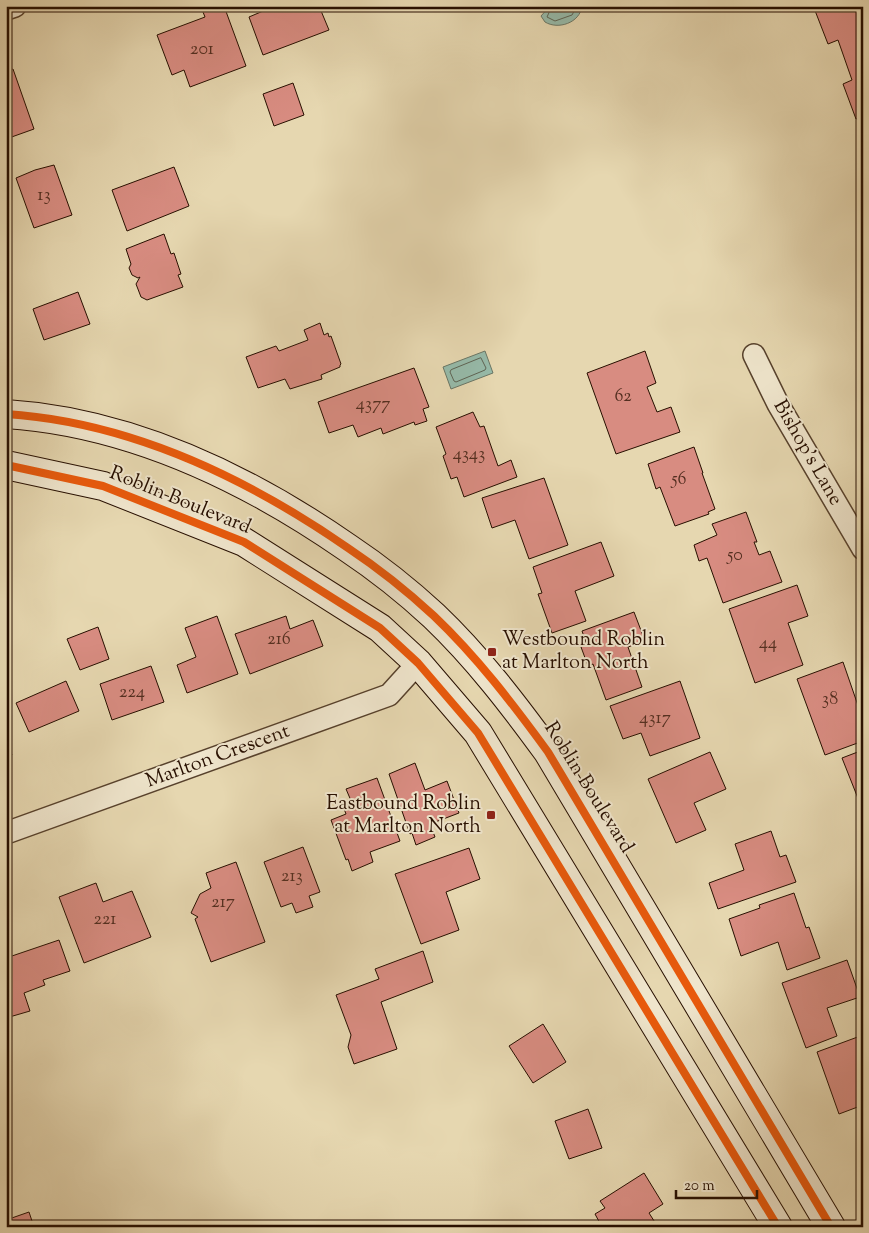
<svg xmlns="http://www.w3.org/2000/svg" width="869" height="1233" viewBox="0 0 869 1233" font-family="'Sorts Mill Goudy',serif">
<rect width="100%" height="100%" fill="#e6d7b0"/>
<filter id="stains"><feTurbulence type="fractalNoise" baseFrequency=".004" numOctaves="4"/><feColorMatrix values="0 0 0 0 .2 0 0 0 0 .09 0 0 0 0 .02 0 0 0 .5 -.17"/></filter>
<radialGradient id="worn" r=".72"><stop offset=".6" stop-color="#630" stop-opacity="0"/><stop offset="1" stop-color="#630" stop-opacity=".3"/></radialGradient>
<!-- water -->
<path fill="#96baa9" stroke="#6a7665" d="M 550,6 L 582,6 C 580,23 558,30 545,22 L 541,16 Z
M 485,351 L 493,373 L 451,389 L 443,367 Z"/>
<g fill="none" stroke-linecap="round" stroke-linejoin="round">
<!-- shore -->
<path stroke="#5e6454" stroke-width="1" d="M 552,6 L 547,17 L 555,21 L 572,15 L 577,6
M 481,358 L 486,368 L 485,370 L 456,382 L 454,381 L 450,372 L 451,370 Z"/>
</g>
<!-- building -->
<path fill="#d88c81" stroke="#270f00" d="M 219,6 L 224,6 L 246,66 L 190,87 L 184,70 L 172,75 L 157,35 L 205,17 L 203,12 Z
M 275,6 L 319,6 L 329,30 L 263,55 L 249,17 Z
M 819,6 L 863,6 L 863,116 L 856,119 L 843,84 L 852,80 L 838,40 L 828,44 L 814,8 Z
M 13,69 L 34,129 L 6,139 L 6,71 Z
M 293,83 L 304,115 L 274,126 L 263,94 Z
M 54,165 L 72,215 L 34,228 L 16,178 L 35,170 Z
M 174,167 L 189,206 L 127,231 L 112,190 Z
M 164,234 L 171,254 L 174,253 L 181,274 L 178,275 L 183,287 L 147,300 L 141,297 L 136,284 L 140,277 L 138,278 L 132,275 L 129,268 L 131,264 L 126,249 Z
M 78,292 L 90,324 L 44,340 L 33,309 Z
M 320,323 L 324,335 L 328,333 L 329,337 L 331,336 L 341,364 L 340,365 L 340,367 L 321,375 L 322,379 L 290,389 L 285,379 L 258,388 L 246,357 L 276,346 L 279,351 L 308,340 L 304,330 Z
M 645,351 L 656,383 L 647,387 L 657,412 L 671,407 L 680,432 L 616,454 L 587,373 Z
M 414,368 L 429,407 L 423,409 L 427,421 L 415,425 L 414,422 L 383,434 L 381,428 L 358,437 L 353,425 L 329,433 L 318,402 Z
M 473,412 L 480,427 L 484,426 L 498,466 L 511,460 L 517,477 L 464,497 L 457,477 L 451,479 L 443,456 L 446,454 L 436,427 Z
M 694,447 L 703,473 L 702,473 L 715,509 L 708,512 L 709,514 L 675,526 L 660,487 L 656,489 L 648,464 Z
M 544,478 L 568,545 L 529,559 L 515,520 L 492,528 L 482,498 Z
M 746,512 L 757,542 L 754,542 L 759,555 L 770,551 L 782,582 L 723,603 L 707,558 L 699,561 L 694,545 L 717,535 L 712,524 Z
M 601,542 L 614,576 L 575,591 L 586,621 L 552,633 L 538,594 L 542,593 L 533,567 Z
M 797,585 L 808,616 L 788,623 L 803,665 L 755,683 L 729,609 Z
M 634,612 L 645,641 L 628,647 L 642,687 L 606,700 L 593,664 L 588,666 L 581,647 L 587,645 L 582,631 Z
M 217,616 L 238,674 L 187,693 L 177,665 L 196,657 L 185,628 Z
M 286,616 L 290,629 L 313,620 L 323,646 L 250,674 L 235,634 Z
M 98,627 L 109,659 L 80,670 L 67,639 Z
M 843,662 L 863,720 L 863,741 L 825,755 L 797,679 Z
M 151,666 L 164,702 L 112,720 L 100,684 Z
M 66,681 L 79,711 L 29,732 L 16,703 Z
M 680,681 L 700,738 L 650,756 L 641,733 L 623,739 L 610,706 Z
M 6,738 L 12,755 L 6,757 Z
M 863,750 L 863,811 L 842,758 Z
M 710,752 L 726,789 L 694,803 L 706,830 L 676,843 L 648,779 Z
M 415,763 L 425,790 L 447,781 L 459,813 L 430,824 L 435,837 L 416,845 L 412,833 L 410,834 L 389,774 Z
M 377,778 L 400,841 L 370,852 L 373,862 L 352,871 L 348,859 L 346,860 L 331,820 L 346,814 L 343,806 L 352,803 L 346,789 Z
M 771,831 L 780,857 L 786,855 L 796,882 L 718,909 L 709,883 L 744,870 L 735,844 Z
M 303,847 L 320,892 L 309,896 L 313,907 L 296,913 L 292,903 L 281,907 L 264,862 Z
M 469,848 L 480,879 L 446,892 L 459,930 L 421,944 L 395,874 Z
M 236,862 L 265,942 L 211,962 L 195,919 L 198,917 L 191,913 L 200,894 L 211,888 L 206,873 Z
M 96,883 L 103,902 L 132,891 L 151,937 L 84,963 L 59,897 Z
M 794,893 L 806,928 L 809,927 L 820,958 L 787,970 L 778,942 L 741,956 L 729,919 L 760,908 L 759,905 Z
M 59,940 L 70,971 L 43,980 L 45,985 L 24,993 L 30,1011 L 6,1018 L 6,958 Z
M 423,951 L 433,982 L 381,1002 L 397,1049 L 354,1064 L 348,1047 L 351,1035 L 336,995 L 379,979 L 375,969 Z
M 847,960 L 860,997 L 827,1008 L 837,1036 L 806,1048 L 782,983 Z
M 543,1024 L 566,1062 L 533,1083 L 509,1046 Z
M 863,1035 L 863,1076 L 860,1077 L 863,1086 L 863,1105 L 839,1114 L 817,1052 Z
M 588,1109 L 602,1148 L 569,1159 L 555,1121 Z
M 644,1173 L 663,1204 L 649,1213 L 658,1227 L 602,1227 L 595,1214 L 605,1208 L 600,1201 Z
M 29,1212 L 34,1227 L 6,1227 L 6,1220 Z"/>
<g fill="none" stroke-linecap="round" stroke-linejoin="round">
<defs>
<path id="street" d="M 6,9 L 15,6
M 754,355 L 778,404 L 863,549
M 6,833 L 389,695 L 418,663"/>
<path id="secondary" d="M 6,414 C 130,422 247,478 348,548 C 378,568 407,591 434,616 C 477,657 513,704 548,752 L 831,1227
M 6,465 L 103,486 L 244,542 L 380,628 L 418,663 L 478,733 L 778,1227"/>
</defs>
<!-- street casing -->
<use href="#street" stroke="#57412c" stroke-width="24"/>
<!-- secondary casing -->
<use href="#secondary" stroke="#270f00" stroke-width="30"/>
<!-- street -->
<use href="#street" stroke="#efe5cc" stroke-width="21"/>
<!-- secondary -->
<use href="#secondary" stroke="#efe5cc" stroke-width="28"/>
<defs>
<path id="cycleway" d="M 6,414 C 130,422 247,478 348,548 C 378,568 407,591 434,616 C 477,657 513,704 548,752 L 831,1227
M 6,465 L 103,486 L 244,542 L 380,628 L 418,663 L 478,733 L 778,1227"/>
</defs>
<!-- cycleway casing -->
<use href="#cycleway" stroke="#efe5cc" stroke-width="11"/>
<!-- cycleway -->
<use href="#cycleway" stroke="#e8590c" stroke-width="8"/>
</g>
<!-- markers -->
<g fill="#8f2418" stroke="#efe5cc" stroke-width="2">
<rect x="487" y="647" width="10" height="10" rx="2.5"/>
<rect x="486" y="810" width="10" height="10" rx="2.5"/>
</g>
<g text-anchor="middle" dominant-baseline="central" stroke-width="4" stroke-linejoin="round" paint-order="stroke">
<!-- number labels -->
<g font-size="18" fill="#532e20">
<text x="202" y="50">201</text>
<text x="44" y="196">13</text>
<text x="623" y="397">62</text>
<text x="373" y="405">4377</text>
<text x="469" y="455">4343</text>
<text x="679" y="480">56</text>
<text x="735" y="556">50</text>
<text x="279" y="640">216</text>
<text x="768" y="644">44</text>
<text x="132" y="693">224</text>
<text x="830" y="700">38</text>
<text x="655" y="719">4317</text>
<text x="292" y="877">213</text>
<text x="223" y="903">217</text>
<text x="105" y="920">221</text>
</g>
<!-- street labels -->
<g font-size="20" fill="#270f00" stroke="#efe5cc">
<text transform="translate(807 453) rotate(60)">Bishop's Lane</text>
<text transform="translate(180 501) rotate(22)">Roblin Boulevard</text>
<text transform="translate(218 757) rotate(-20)">Marlton Crescent</text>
<text transform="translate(588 788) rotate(58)">Roblin Boulevard</text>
</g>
<!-- poi labels -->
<g font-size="20" fill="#270f00" stroke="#efe5cc" text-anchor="start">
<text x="502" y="640">Westbound Roblin<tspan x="502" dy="23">at Marlton North</tspan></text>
<text x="481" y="804" text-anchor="end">Eastbound Roblin<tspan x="481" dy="23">at Marlton North</tspan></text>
</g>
</g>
<!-- margin -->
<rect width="869" height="1233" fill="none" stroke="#e6d7b0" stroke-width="25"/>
<rect x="8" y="8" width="854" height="1218" fill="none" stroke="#270f00" stroke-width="2.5"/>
<rect x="12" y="12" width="844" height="1208" fill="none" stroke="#270f00"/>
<!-- scale -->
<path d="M676 1190v8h81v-8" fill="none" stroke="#270f00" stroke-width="2.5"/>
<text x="684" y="1190" font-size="15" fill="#270f00" stroke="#efe5cc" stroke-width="4" paint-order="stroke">20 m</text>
<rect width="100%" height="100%" filter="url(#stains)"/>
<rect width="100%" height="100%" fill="url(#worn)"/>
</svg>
